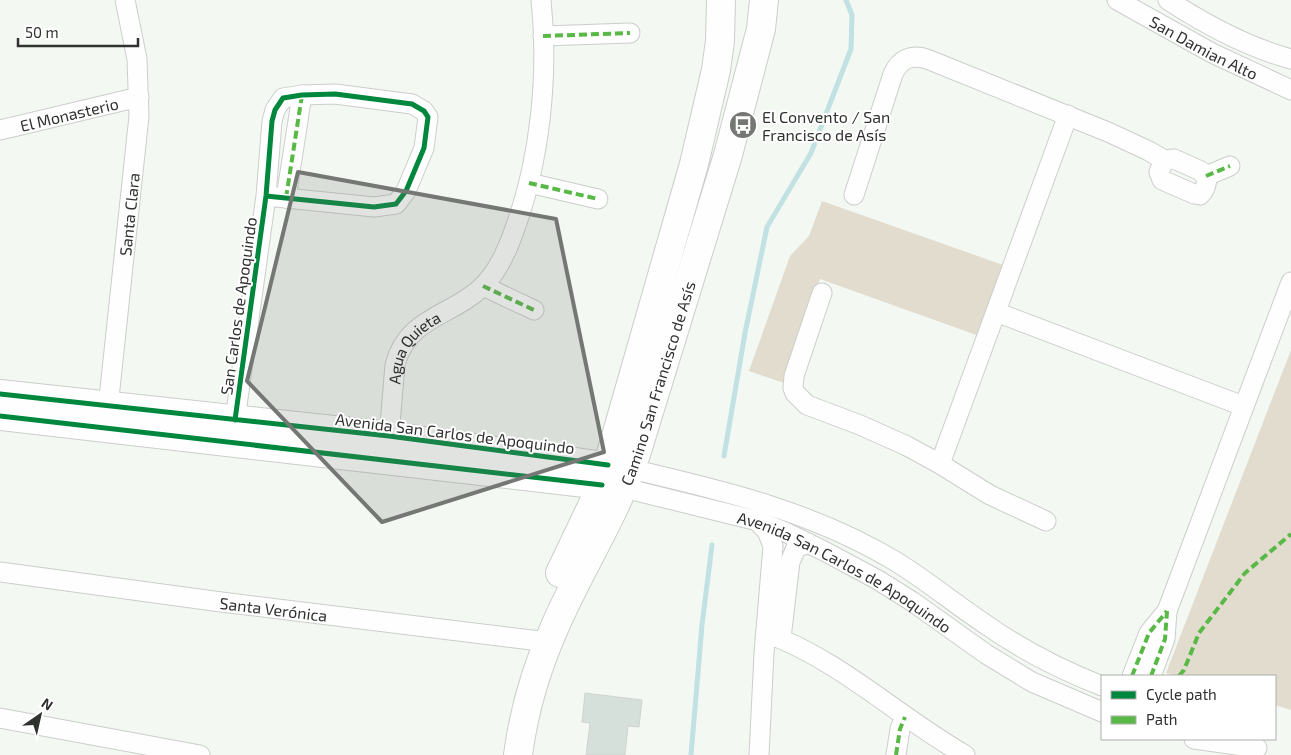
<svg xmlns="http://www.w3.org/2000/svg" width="1291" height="755" viewBox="0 0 1291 755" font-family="'Exo 2',sans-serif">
<rect width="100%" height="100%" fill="#f4f8f3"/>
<!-- green -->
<path fill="#e1dccd" d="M 822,201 L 1006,266 L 982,337 L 820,279 L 784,383 L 749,371 L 790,256 L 809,236 Z
M 1291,350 L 1291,710 L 1275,705 L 1275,676 L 1176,676 L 1166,673 Z"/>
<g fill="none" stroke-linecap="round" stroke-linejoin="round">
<!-- stream -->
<path stroke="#c2e1e2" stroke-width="5" d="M 724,456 L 745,333 L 767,227 L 811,153 L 851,49 L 852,15 L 846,0
M 691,755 L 702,625 L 712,545"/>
</g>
<!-- building -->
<path fill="#d6e0db" stroke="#d0d4d1" d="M 585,693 L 642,700 L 639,727 L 628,726 L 625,755 L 586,755 L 590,723 L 582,722 Z"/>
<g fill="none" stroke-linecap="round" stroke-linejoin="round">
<defs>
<g id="street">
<path id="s1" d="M 1117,0 L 1212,53 L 1291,90"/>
<path d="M 1168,0 C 1206,25 1247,47 1291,59"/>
<path d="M 543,36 L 630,33"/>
<path id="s2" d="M 0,130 L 139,97"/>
<path d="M 1206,176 L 1230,166"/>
<path d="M 529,183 L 598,199"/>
<path d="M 854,195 L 893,74 C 900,59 911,54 927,59 L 1108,132 L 1149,151 L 1164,160 L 1174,159 L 1201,171 L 1207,179 C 1206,186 1205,190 1200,195 L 1194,194 L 1162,180 L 1159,172 L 1164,160"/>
<path d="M 286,198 L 302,95"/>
<path d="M 483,286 L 534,310"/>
<path d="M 822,293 L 794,376 L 793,388 L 795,393 L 807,405 L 860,425 L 907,446 L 940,464 L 990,495 L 1046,521"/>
<path d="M 996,312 L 1243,406"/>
<path id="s3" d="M 107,417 L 139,116 L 137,59 L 125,0"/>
<path d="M 235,420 L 266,196 L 272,121 L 275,110 L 283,98 L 302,95 L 335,94 L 412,104 L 424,111 L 428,117 L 424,148 L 406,191 L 396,204 L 374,207 L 266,196"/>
<path id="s4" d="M 389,436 L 395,365 C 407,317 452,316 482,287 C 498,272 507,251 514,231 C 540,161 549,75 541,0"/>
<path d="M 940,464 L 1068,115"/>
<path d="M 631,469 C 725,491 811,511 895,561 C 926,580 955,604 985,624 C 1022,650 1061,670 1102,686"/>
<path id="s5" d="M 624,488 L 758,521 L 783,531 L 824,551 L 878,580 L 913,602 L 986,654 L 1032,682 L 1102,712"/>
<path d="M 758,522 L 767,531 L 773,546 L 764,653 L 759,755"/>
<path id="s6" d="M 0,572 L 221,602 L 548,642"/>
<path d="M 766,633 C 840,660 897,716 965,755"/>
<path d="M 781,638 L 790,562 L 796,548 L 808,543"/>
<path d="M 1132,676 L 1149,633 L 1167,611 L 1291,282"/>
<path d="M 1151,676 L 1165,639 L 1167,611"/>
<path d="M 0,718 L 200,755"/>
<path d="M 1194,739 L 1257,748"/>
<path d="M 896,755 L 900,729 L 905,717"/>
</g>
<g id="secondary">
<path d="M 0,394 L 389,436 L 626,469"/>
<path d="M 0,416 L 619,487"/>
<path d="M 560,573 L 602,485 L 694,164 L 716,70 L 720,41 L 721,0"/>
<path id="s7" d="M 518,755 C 524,709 537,666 556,624 C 582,565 617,512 637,451 L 728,155 L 761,29 L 764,0"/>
</g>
</defs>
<!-- street casing -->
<use href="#street" stroke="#cbceca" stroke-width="21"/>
<!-- secondary casing -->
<use href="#secondary" stroke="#cbceca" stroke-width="30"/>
<!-- street -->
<use href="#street" stroke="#fdfefd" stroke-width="19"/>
<!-- secondary -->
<use href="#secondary" stroke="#fdfefd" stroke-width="28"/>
<!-- quiet -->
<path stroke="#58b947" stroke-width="4" stroke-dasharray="8 4" stroke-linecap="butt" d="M 543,36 L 630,33
M 1206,176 L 1230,166
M 529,183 L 598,199
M 286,198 L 302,95
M 483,286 L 534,310
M 1132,676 L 1149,633 L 1167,611
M 1151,676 L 1165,639 L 1167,611
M 1179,676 L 1184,670 L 1199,633 L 1245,573 L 1291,534
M 896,755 L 900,729 L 905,717"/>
<defs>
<path id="cycleway" d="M 0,394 L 389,436 L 608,465
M 0,416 L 602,485
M 235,420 L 266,196 L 272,121 L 275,110 L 283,98 L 302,95 L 335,94 L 412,104 L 424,111 L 428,117 L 424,148 L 406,191 L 396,204 L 374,207 L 266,196"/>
</defs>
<!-- cycleway casing -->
<use href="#cycleway" stroke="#fff" stroke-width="8"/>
<!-- cycleway -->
<use href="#cycleway" stroke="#00873e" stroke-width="5"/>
</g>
<!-- marked area -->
<path fill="#757774" fill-opacity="0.2" stroke="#757774" stroke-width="4" stroke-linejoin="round" d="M 298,172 L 556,219 L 604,452 L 382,522 L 247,381 Z"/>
<!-- icons -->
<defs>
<symbol id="bus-disc" viewBox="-11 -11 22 22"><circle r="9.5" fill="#757774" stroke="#fff"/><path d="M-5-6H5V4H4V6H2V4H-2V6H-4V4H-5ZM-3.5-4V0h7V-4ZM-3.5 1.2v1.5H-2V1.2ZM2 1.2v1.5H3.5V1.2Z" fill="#fff"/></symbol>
</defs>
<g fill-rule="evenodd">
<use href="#bus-disc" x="727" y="109" width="32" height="32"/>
</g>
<g text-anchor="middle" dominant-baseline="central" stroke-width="4" stroke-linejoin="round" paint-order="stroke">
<!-- street labels -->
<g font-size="16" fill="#303230" stroke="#fff">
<text stroke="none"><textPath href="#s1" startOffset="99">San Damian Alto</textPath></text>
<text stroke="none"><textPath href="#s2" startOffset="71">El Monasterio</textPath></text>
<text stroke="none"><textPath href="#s3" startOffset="204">Santa Clara</textPath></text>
<text transform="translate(238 306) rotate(-82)">San Carlos de Apoquindo</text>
<text stroke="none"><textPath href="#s4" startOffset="96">Agua Quieta</textPath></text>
<text stroke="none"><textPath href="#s7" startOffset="399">Camino San Francisco de Asís</textPath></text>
<text transform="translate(455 433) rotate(7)">Avenida San Carlos de Apoquindo</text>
<text stroke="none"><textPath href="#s5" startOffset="238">Avenida San Carlos de Apoquindo</textPath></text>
<text stroke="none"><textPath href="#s6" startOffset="276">Santa Verónica</textPath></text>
</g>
<!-- poi labels -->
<g font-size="16" fill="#303230" stroke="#fff" text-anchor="start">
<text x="762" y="116">El Convento / San<tspan x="762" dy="18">Francisco de Asís</tspan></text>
</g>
</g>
<!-- legend -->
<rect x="1101" y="675" width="175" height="65" fill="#ffffff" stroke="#acadac"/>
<rect x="1111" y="691" width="25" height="8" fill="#00873e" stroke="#acadac"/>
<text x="1146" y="700" font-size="15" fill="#303230">Cycle path</text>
<rect x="1111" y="716" width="25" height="8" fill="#58b947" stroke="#acadac"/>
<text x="1146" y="725" font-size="15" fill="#303230">Path</text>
<!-- north arrow -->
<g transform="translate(40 715) rotate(34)" stroke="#ffffff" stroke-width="4" paint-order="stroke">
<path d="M0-4L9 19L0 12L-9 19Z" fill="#303230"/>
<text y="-8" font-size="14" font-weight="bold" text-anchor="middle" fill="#303230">N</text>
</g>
<!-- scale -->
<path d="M18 38v8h120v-8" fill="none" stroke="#303230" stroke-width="2.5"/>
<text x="25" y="38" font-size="15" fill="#303230" stroke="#ffffff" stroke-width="4" paint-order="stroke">50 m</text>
</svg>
